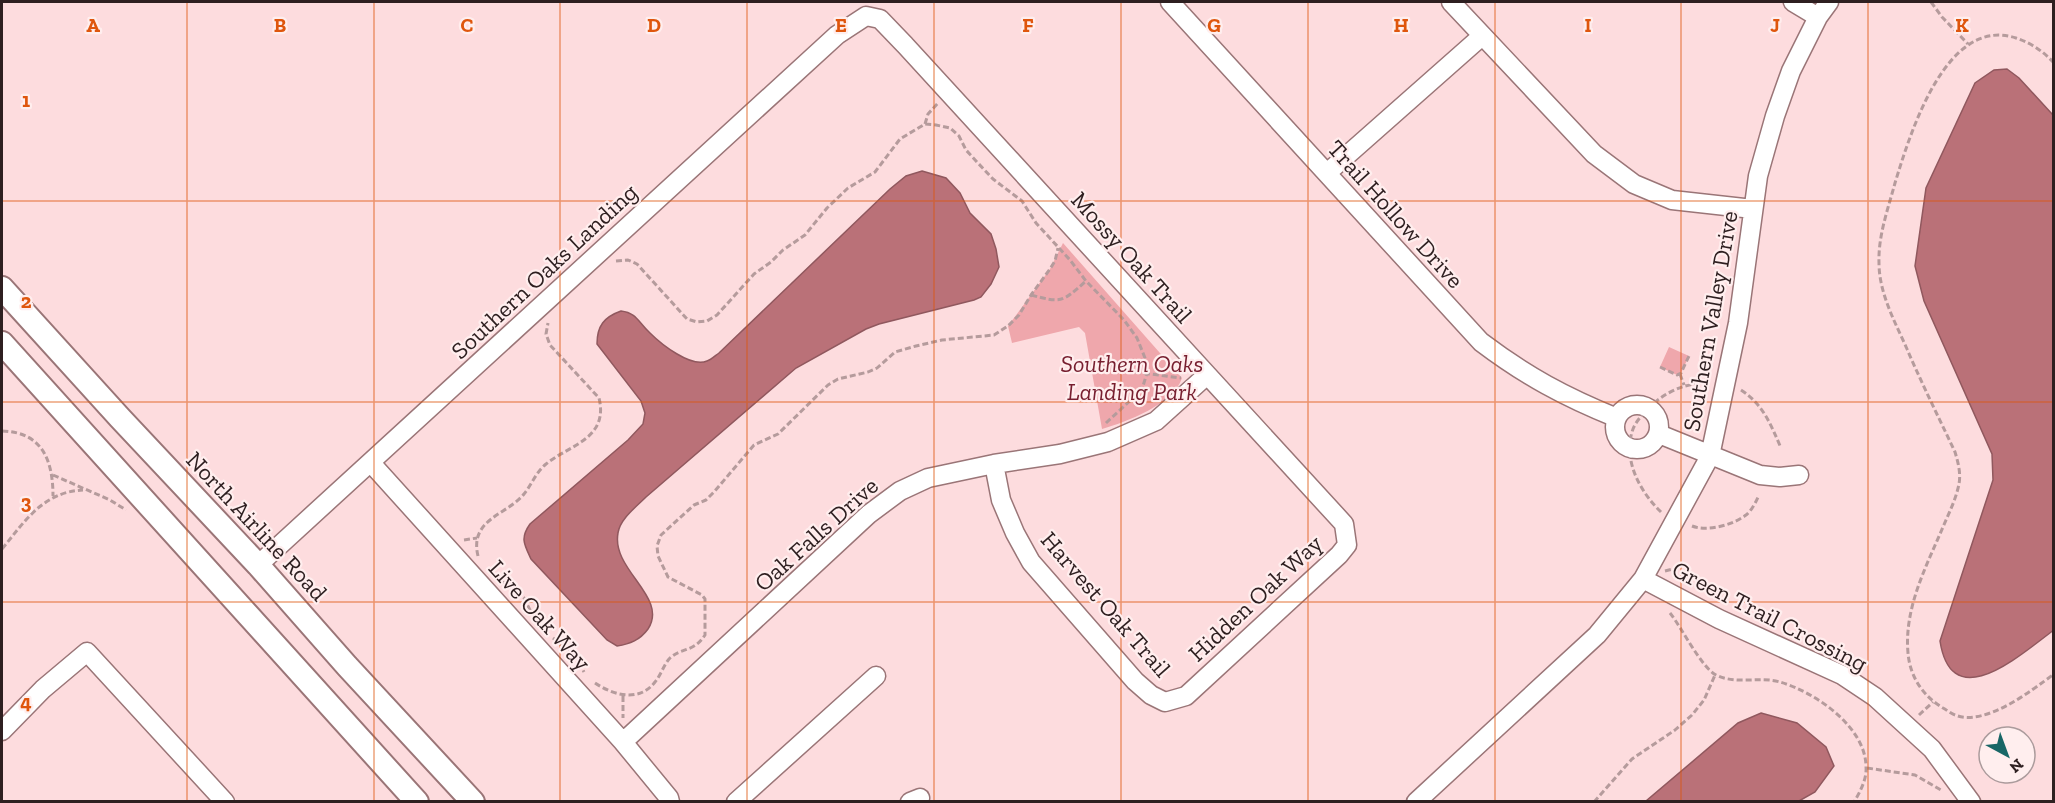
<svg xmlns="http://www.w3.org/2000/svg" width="2055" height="803" viewBox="0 0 2055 803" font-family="'Zilla Slab',serif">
<rect width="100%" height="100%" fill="#fddcde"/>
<!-- green -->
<path fill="#efa7ac" d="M 1063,243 L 1182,378 C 1174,404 1126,422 1102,429 L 1085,333 L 1079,327 L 1012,343 L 1008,326 L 1050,269 Z
M 1669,347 L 1689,356 L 1681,373 L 1677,375 L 1660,367 Z"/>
<!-- water -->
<path fill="#ba7178" stroke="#90585e" stroke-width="1.5" d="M 2007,69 L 2019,78 L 2053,115 L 2054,630 C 2022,653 1952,718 1940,641 L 1993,480 L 1992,454 L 1924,301 L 1915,266 L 1926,188 L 1975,83 L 1994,70 Z
M 922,171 L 946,178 L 960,193 L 970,213 L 991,234 L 996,249 L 999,267 L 991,284 L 981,297 L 974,300 L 879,324 L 866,329 L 796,368 L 646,497 C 636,507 620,519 618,533 C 611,570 669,597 648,629 C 640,640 630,644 617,646 L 607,640 L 531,559 C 524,544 520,538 530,524 L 628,440 L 643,424 L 645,413 L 641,401 L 597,344 C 597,326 604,317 621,311 C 637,313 638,322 650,333 C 661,344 691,368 707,361 C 711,360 716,355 719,353 L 890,189 L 906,176 Z
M 1761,713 L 1797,723 L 1826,747 L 1834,766 L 1815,792 L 1799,801 L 1646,801 L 1738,723 Z"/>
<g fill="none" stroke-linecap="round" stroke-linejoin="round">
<defs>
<path id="minor" d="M 1170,2 L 1481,342 C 1526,376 1565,397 1617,418
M 1451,2 L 1594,154 L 1634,184 L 1672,200 L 1753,209
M 1793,2 L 1818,17
M 1327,173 L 1482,36
M1615 427a22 22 0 1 1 44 0a22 22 0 1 1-44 0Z
M 1659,434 L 1760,475 L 1780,477 L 1799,475
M 371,463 L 623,742 L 669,798 L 670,802
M 258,565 L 837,35 L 866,16 L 880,19 L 905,45 L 1344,524 L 1347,545 L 1339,555 L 1186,696 L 1165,702 L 1151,695 L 1135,681 L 1031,562 L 1015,533 L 1001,500 L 994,464
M 1643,579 L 1719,619 L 1842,675 L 1875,697 L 1932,749 L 1971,802
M 2,731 L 43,689 L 87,652 L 225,802
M 623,742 L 869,514 L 900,491 L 928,478 L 994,464 L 1060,454 L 1108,442 L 1156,421 L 1207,375
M 736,802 L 876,676
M 910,802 L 920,798
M 1416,802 L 1597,635 L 1643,579 L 1710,456 L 1738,323 L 1758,176 L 1775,116 L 1791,71 L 1818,17 L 1829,2"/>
<path id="major" d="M 2,288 L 120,418 L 258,565 L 347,666 L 473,802
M 2,343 L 417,802"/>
</defs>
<!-- minor casing -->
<use href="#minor" stroke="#9a7577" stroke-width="21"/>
<!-- major casing -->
<use href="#major" stroke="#9a7577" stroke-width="26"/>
<!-- path -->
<path stroke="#b59b9c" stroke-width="3" stroke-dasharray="6 3" stroke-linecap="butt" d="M 1931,2 L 1942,17 L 1968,44
M 2054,63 C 2043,51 2031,43 2016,38 C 1946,15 1910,134 1895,183 C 1888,209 1878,236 1879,263 C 1879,293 1895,322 1907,349 C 1922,384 1939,418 1955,452 C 1958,462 1961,473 1959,484 C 1956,499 1949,513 1943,527 C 1926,567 1904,608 1908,653 C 1910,677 1923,696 1943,708 C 1947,710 1951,714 1955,715 C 1985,727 2031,691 2054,674
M 925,124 L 928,114 L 938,103
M 616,261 L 628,260 L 637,264 L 687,319 L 697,322 L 707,321 L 717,315 L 754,274 L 771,262 L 783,250 L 805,235 L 827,208 L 848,188 L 875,172 L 900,139 L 925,124 L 936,125 L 950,128 L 959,136 L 966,150 L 977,162 L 993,179 L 1022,201 L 1036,223 L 1070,260 L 1086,281 L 1124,320 L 1137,338 L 1145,358 L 1147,373 L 1143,386 L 1134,397 L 1106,423
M 1031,295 C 1062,303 1061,303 1086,281
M 1660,367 L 1677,375 L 1681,373 L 1689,356
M 1135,372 L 1181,378
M 1680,374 L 1684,385
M 1741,390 C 1763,404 1771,425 1781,448
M 2,431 C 42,432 53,460 53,496
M 53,475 L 110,500 L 126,510
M 1661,512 C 1640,492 1622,459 1633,429 C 1637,419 1646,411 1653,404 C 1669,390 1687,383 1708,383
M 1692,526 C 1707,532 1733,525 1746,515 C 1752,510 1756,502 1759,495
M 464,540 L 477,538
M 2,549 C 25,521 43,492 83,490
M 478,556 C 469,519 507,515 524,494 C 532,484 536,472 546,464 C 569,445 609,439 599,398 L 550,345 L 546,334 L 548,323
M 1665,571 L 1673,569
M 502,581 L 524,598 L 533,616
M 1670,613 C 1682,628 1701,667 1716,675 C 1736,685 1760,676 1780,682 C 1815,692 1866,727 1866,767 C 1867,779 1860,792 1854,802
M 553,638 L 577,658 L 584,672
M 595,683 C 613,695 639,703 655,682 C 661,675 664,664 670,658 C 682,647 693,653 705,635 L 705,599 L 702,595 L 668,577 L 658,556 L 657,546 L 661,535 L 694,505 L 706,500 L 714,492 L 754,445 L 778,434 L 828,385 L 838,379 L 868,372 L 877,368 L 895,352 L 916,346 L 942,340 L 994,335 L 1008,326 L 1019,315 L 1031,295 L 1050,269 L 1055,261 L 1058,248
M 623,696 L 623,718
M 1919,715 L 1933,702
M 1867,768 L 1915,775 L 1941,790
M 1594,802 L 1632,759 L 1675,730 L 1692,715 L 1704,700 L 1715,675"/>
<!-- minor -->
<use href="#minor" stroke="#fff" stroke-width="18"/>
<!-- major -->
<use href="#major" stroke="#fff" stroke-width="22"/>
</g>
<!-- grid -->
<path fill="none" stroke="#df560d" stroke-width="1.5" stroke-opacity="0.55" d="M 187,2 L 187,802M 374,2 L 374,802M 560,2 L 560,802M 747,2 L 747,802M 934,2 L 934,802M 1121,2 L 1121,802M 1308,2 L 1308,802M 1495,2 L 1495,802M 1681,2 L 1681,802M 1868,2 L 1868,802M 2,201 L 2054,201M 2,402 L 2054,402M 2,602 L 2054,602"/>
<g text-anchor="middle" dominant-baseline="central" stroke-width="4.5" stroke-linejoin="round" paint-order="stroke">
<!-- street labels -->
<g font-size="24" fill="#2e1f20" stroke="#fee">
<text transform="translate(1396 214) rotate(48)">Trail Hollow Drive</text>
<text transform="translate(1132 257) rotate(48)">Mossy Oak Trail</text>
<text transform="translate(544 271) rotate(-43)">Southern Oaks Landing</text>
<text transform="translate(1710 321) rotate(-80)">Southern Valley Drive</text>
<text transform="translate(257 526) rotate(47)">North Airline Road</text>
<text transform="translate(816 534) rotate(-42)">Oak Falls Drive</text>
<text transform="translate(1255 598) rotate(-43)">Hidden Oak Way</text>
<text transform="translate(1106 604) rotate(49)">Harvest Oak Trail</text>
<text transform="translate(540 615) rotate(48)">Live Oak Way</text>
<text transform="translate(1770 616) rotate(27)">Green Trail Crossing</text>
</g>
<!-- park labels -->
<g font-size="24" font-style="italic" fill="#771e2f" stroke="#fee">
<text x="1132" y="363">Southern Oaks<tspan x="1132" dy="28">Landing Park</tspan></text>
</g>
</g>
<g font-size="20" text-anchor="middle" font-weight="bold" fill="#df560d" stroke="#fee" stroke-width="4.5" stroke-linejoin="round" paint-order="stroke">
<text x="93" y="32">A</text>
<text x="280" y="32">B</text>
<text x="467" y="32">C</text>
<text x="654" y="32">D</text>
<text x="841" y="32">E</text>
<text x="1028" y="32">F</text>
<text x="1214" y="32">G</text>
<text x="1401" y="32">H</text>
<text x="1588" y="32">I</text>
<text x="1775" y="32">J</text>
<text x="1962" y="32">K</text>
<text x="26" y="107">1</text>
<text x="26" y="308">2</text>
<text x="26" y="509">3</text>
<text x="26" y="709">4</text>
</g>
<!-- border -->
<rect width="2055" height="803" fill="none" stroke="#2e1f20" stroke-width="6"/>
<!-- north arrow -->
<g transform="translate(2007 755) rotate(139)"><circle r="28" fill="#ffeeee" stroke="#ab9b9c" stroke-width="1.5"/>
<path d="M0-4.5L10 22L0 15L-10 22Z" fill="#186666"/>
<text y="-9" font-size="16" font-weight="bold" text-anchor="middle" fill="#2e1f20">N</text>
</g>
</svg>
